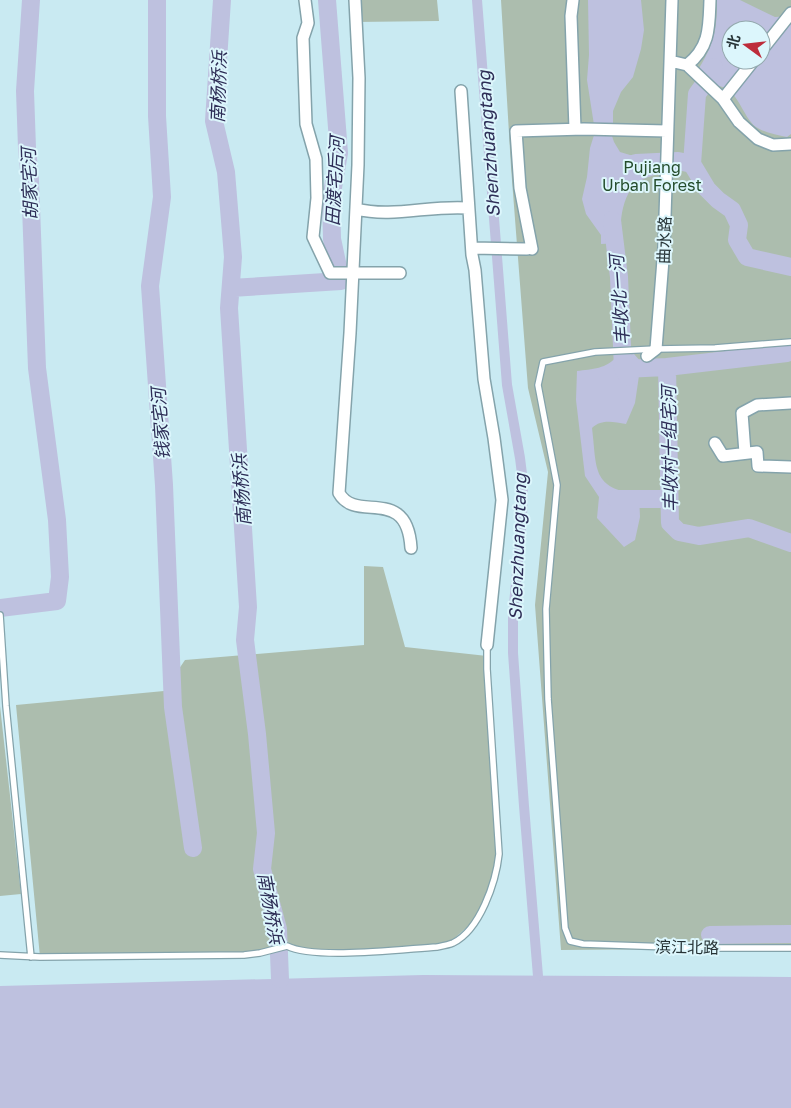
<svg xmlns="http://www.w3.org/2000/svg" width="791" height="1108" viewBox="0 0 791 1108" font-family="'Golos Text','Noto Sans SC',sans-serif">
<rect width="100%" height="100%" fill="#c9eaf2"/>
<!-- green -->
<path fill="#acbdae" fill-rule="evenodd" d="M 355,0 L 437,0 L 439,21 L 356,22 Z
M 501,0 L 791,0 L 791,948 L 561,950 L 535,605 L 548,472 L 528,388 L 511,167 ZM 731,30 L 761,30 L 761,60 L 731,60 Z
M 364,566 L 383,567 L 405,647 L 487,656 L 498,864 L 477,918 L 447,945 L 433,947 L 317,952 L 274,950 L 200,956 L 40,957 L 16,705 L 164,691 L 185,660 L 364,645 Z
M 0,706 L 21,894 L 0,896 Z"/>
<!-- water -->
<path fill="#bec1df" fill-rule="evenodd" d="M 588,0 L 641,0 L 644,30 L 641,49 L 633,77 L 621,92 L 613,111 L 613,126 L 594,125 L 587,80 L 589,55 Z
M 717,0 L 740,0 L 775,17 L 791,16 L 791,134 L 787,137 C 777,135 765,133 756,127 C 742,117 738,86 716,86 L 698,70 C 714,44 717,30 717,0 ZM 731,30 L 761,30 L 761,60 L 731,60 Z
M 595,132 L 611,133 L 614,142 L 620,152 L 630,155 L 662,155 L 659,174 C 649,176 638,180 631,189 C 621,204 619,226 622,243 L 601,244 L 601,235 L 586,214 L 582,199 L 587,177 L 590,148 Z
M 634,354 L 641,362 L 635,403 L 626,424 C 613,422 602,419 592,428 C 597,468 591,489 639,494 L 640,517 L 635,540 L 624,547 L 597,518 L 599,497 L 585,476 L 576,400 L 577,371 C 592,369 607,369 617,356 Z
M 423,975 L 791,977 L 791,1108 L 0,1108 L 0,986 Z"/>
<g fill="none" stroke-linecap="round" stroke-linejoin="round">
<!-- canal -->
<path stroke="#bec1df" stroke-width="10" d="M 477,0 L 507,385 L 520,458 L 523,482 L 522,519 L 513,615 L 513,653 L 524,806 L 538,976"/>
<!-- river -->
<path stroke="#bec1df" stroke-width="18" d="M 157,0 L 157,116 L 162,197 L 150,286 L 164,485 L 173,707 L 193,848
M 222,0 L 214,121 L 226,172 L 233,257 L 229,308 L 248,607 L 245,640 L 257,734 L 266,833 L 262,869 L 278,929 L 280,979
M 714,67 L 713,72 L 697,94 L 692,164 L 707,189 L 718,200 L 732,210 L 739,225 L 737,240 L 747,257 L 791,267
M 636,163 L 678,161 L 692,164
M 612,220 L 619,277 L 623,369 L 628,377
M 231,288 L 341,281 L 332,239 L 331,199 L 339,153 L 327,0
M 787,353 L 667,367 L 670,523 L 679,532 L 699,536 L 749,528 L 791,543
M 623,369 L 667,367
M 616,499 L 669,499
M 0,608 L 57,601 L 60,577 L 57,520 L 37,368 L 30,180 L 27,148 L 25,91 L 31,0
M 710,935 L 791,934"/>
<defs>
<path id="service" d="M 791,342 L 715,348 L 656,349 L 595,352 L 543,362 L 538,385 L 557,485 L 546,609 L 548,699 L 565,928 L 570,941 L 583,944 L 699,948 L 791,948
M 0,615 L 6,706 L 31,957
M 0,955 L 40,957 L 244,955 L 260,953 L 287,946 C 315,960 403,949 437,947 C 442,946 448,945 453,943 C 480,930 496,882 499,854 L 487,669 L 487,645"/>
<path id="minor" d="M 305,0 L 308,23 L 303,38 L 306,124 L 316,159 L 317,198 L 313,237 L 330,273 L 400,273
M 355,0 L 359,78 L 358,165 L 350,333 L 339,493 C 356,524 407,484 411,548
M 573,0 L 571,16 L 575,129
M 761,51 L 791,13
M 670,61 L 687,65 L 723,99 L 739,122 L 758,139 L 773,145 L 791,144
M 687,65 C 710,47 709,27 710,0
M 461,91 L 472,255 L 475,270 L 484,379 L 494,438 L 502,500 L 487,645
M 723,99 L 754,60
M 356,209 C 393,218 430,205 468,208
M 472,248 L 527,249
M 532,249 L 520,188 L 516,131 L 584,129 L 667,131
M 647,356 L 656,349 L 664,247 L 672,0
M 715,443 L 723,456 L 757,452 L 758,466 L 791,467
M 745,453 L 742,413 L 757,405 L 791,403"/>
</defs>
<!-- service casing -->
<use href="#service" stroke="#84a3ab" stroke-width="8"/>
<!-- minor casing -->
<use href="#minor" stroke="#84a3ab" stroke-width="14"/>
<!-- service -->
<use href="#service" stroke="#fff" stroke-width="5.5"/>
<!-- minor -->
<use href="#minor" stroke="#fff" stroke-width="11"/>
</g>
<g text-anchor="middle" dominant-baseline="central" stroke-width="4" stroke-linejoin="round" paint-order="stroke">
<!-- park labels -->
<g font-size="16" fill="#244c2b" stroke="#dcf6fc">
<text x="652" y="167">Pujiang<tspan x="652" dy="18">Urban Forest</tspan></text>
</g>
<!-- street labels -->
<g font-size="16" fill="#263336" stroke="#dcf6fc">
<text transform="translate(664 240) rotate(-88)">曲水路</text>
<text transform="translate(687 947) rotate(1)">滨江北路</text>
</g>
<!-- water labels -->
<g font-size="18" font-style="italic" fill="#2e2e57" stroke="#dcf6fc">
<text transform="translate(218 87) rotate(-88)">南杨桥浜</text>
<text transform="translate(488 144) rotate(-94)">Shenzhuangtang</text>
<text transform="translate(334 181) rotate(-87)">田渡宅后河</text>
<text transform="translate(29 184) rotate(-92)">胡家宅河</text>
<text transform="translate(619 300) rotate(-94)">丰收北一河</text>
<text transform="translate(160 424) rotate(-94)">钱家宅河</text>
<text transform="translate(669 449) rotate(-91)">丰收村十组宅河</text>
<text transform="translate(241 490) rotate(-94)">南杨桥浜</text>
<text transform="translate(517 547) rotate(-88)">Shenzhuangtang</text>
<text transform="translate(271 908) rotate(80)">南杨桥浜</text>
</g>
</g>
<!-- north arrow -->
<g transform="translate(746 45) rotate(285)"><circle r="24" fill="#dcf6fc" stroke="#93a8ad"/>
<path d="M0-4L9 19L0 12L-9 19Z" fill="#bd2c3b"/>
<text y="-8" font-size="14" font-weight="bold" text-anchor="middle" fill="#263336">北</text>
</g>
</svg>
